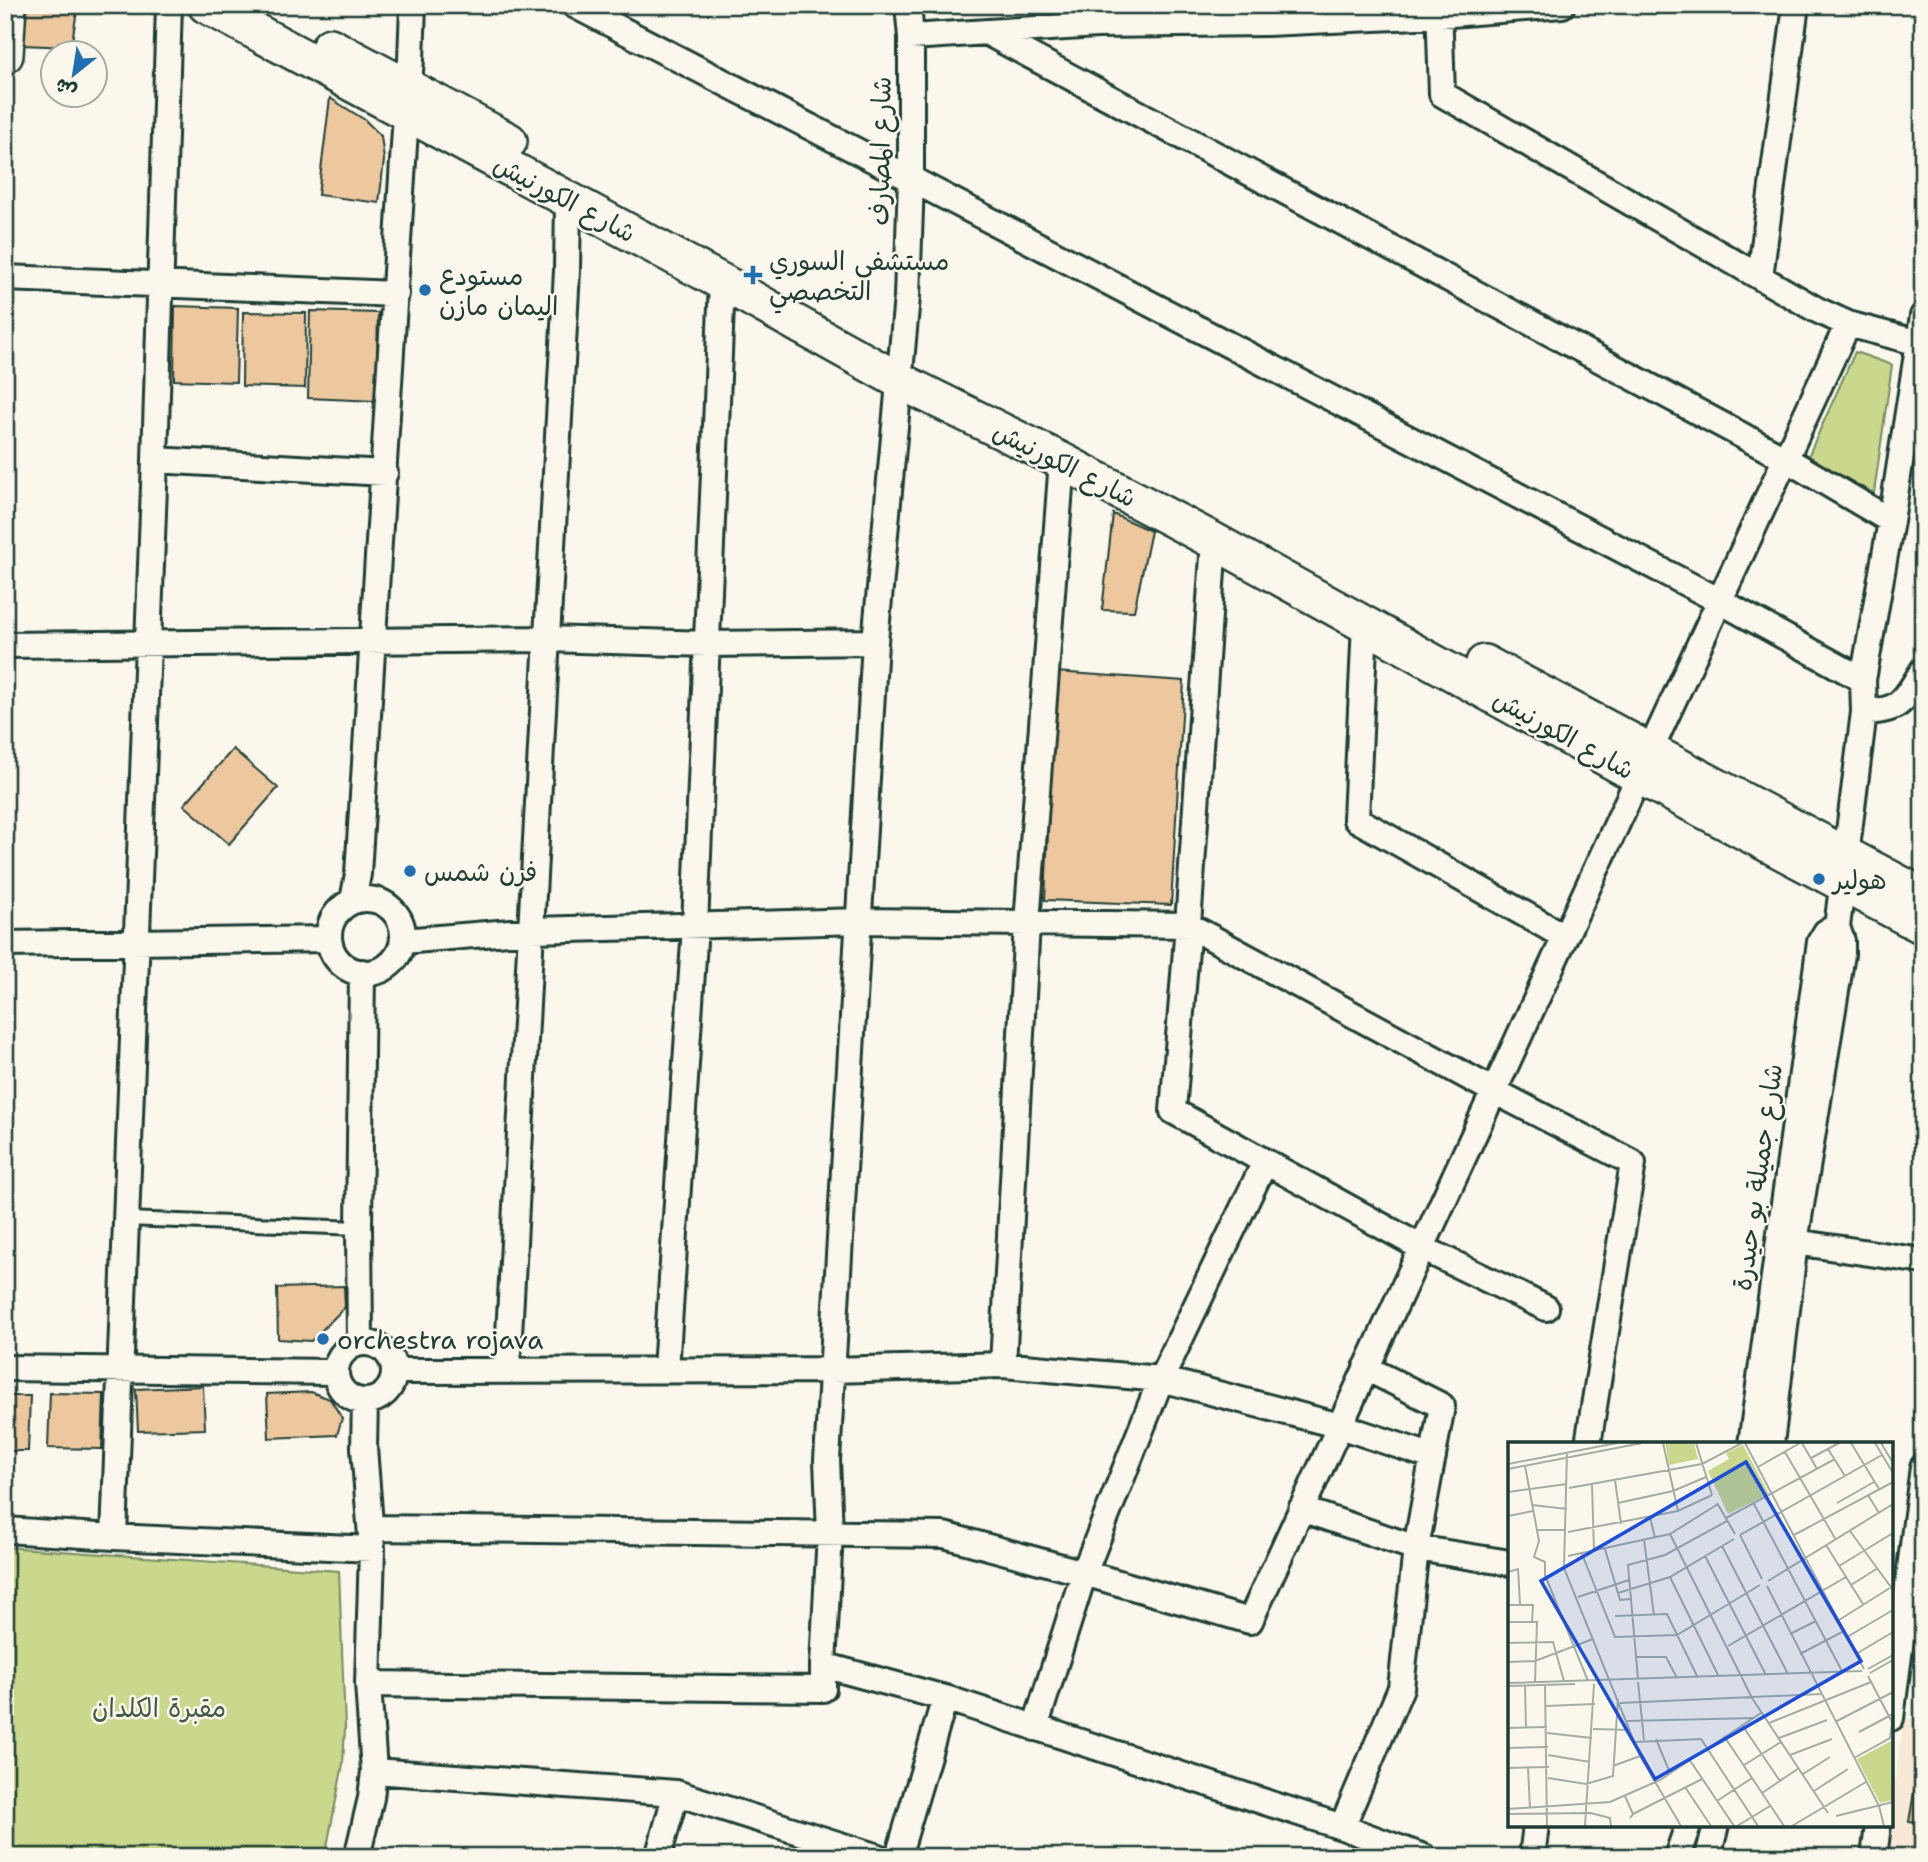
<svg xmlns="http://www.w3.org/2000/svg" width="1928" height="1862" viewBox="0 0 1928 1862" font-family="'Shantell Sans','Playpen Sans Arabic',sans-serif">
<rect width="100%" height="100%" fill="#fbf7ec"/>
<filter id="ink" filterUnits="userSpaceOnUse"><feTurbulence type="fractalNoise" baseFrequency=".0143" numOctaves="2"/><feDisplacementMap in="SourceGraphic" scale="14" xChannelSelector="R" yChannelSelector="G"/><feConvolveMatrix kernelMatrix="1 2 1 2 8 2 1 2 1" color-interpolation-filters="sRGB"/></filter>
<g filter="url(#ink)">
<!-- built -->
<path fill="#f7e9d5" d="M 1903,1718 L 1923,1721 L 1923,1857 L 1886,1857 Z"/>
<!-- green -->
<path fill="#c9d88c" stroke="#748a60" stroke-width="2" d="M 1855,352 L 1892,365 L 1874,493 L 1806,461 Z
M 5,1547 L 339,1571 L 345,1728 L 343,1764 L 325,1857 L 5,1857 Z"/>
<!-- building -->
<path fill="#edc89e" stroke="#1f3d34" stroke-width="2" d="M 27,5 L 78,5 L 71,47 L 22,45 Z
M 330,98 L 365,120 L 381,136 L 384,160 L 379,203 L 318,195 Z
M 175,306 L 238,308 L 236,382 L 174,380 Z
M 310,311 L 378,313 L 376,401 L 308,398 Z
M 243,312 L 306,313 L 305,388 L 242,386 Z
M 1113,514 L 1151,531 L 1134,611 L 1102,610 Z
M 1055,672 L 1184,681 L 1171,905 L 1045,900 Z
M 233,749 L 278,788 L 229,844 L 184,805 Z
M 344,1286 L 345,1307 L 311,1341 L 278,1339 L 277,1288 Z
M 203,1386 L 205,1429 L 138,1431 L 136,1389 Z
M 311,1392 L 330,1399 L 342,1418 L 337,1435 L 269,1438 L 267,1394 Z
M 50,1393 L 104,1394 L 102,1449 L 48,1448 Z
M 5,1396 L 30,1396 L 28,1451 L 5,1451 Z
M 1916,1781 L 1923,1782 L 1923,1824 L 1909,1822 Z"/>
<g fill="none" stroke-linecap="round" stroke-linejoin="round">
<defs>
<path id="lane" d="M 126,1219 L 359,1228"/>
<path id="street" d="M 574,5 L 911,179 L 1720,601 L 1863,680
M 1439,5 L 1442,94 L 1817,310 L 1848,324 L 1919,343
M 988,33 L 1786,459 L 1891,521
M 911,37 L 1097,25 L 1267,23 L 1439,15 L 1562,5
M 1760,277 L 1796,5
M 5,278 L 396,294
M 155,460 L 385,473
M 1214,541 L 1188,925 L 1173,1111 L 1422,1248 L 1546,1308
M 1365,623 L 1356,819 L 1565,937
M 5,645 L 547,639 L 708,644 L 875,642
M 1864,712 C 1902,711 1904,700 1923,670
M 1650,751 L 1848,324
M329 936a37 37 0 1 1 74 0a37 37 0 1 1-74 0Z
M 353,901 L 358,874 L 406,114 L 411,60 L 413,5
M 403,941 L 533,930 L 860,921 L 1188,925 L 1494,1091 L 1633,1163 L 1588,1444
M 5,944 L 329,939
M 1795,1242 L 1923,1261
M336 1372a29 29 0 1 1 58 0a29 29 0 1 1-58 0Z
M 360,1343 L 359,1228 L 362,972
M 1003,1365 L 1027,923 L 1062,461
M 5,1368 L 336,1372
M 666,1370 L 695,926 L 722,282
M 394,1371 L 832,1370 L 1003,1365 L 1161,1379 L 1340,1426 L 1433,1457
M 507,1371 L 567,271 L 568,200
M 1751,1444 L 1820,942 L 1826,932 L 1837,927
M 1771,1444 L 1795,1242 L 1842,954 L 1842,941 L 1837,927 L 1864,712 L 1863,680 L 1891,521 L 1923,316
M 1301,1509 L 1416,1548 L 1510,1563
M 372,1528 L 944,1535 L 1084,1573 L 1250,1621 L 1639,776
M 5,1530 L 114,1537 L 372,1549
M 114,1537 L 155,460 L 169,5
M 823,1665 L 830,1533 L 827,1460 L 875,642 L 907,297 L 911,179 L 911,37 L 908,5
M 368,1684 L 823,1689 L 823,1665 L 945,1698 L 1342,1827 L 1424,1857
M 1891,1718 L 1923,1467
M 1035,1728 L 1084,1573 L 1161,1379 L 1265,1162
M 374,1771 L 676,1793 L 878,1857
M 1342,1827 L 1401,1688 L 1416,1548 L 1442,1406 L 1366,1368
M 357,1857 L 371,1798 L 374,1771 L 368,1684 L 372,1549 L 364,1448 L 365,1401
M 658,1857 L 676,1793
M 898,1857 L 945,1698
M 1532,1857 L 1536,1825
M 1677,1857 L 1688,1825
M 1708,1857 L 1716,1825
M 1874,1857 L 1878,1825"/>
<path id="secondary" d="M 206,5 L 722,282 L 900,381 L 1062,461 L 1214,541 L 1639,776 L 1923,926
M 330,46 L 509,141
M 5,55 L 8,5
M 1484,663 L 1923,896"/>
</defs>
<!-- lane casing -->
<use href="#lane" stroke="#1f3d34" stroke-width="18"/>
<!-- street casing -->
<use href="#street" stroke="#1f3d34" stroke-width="30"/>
<!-- secondary casing -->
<use href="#secondary" stroke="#1f3d34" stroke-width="40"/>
<!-- lane -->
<use href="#lane" stroke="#fbf7ec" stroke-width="12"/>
<!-- street -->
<use href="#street" stroke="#fbf7ec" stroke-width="24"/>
<!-- secondary -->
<use href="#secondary" stroke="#fbf7ec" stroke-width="35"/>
</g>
</g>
<!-- markers -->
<g fill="#1f6fb2" stroke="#fbf7ec" stroke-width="2.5">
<path d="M749.5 264.5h7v7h7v7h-7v7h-7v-7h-7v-7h7z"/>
<circle cx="425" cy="290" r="7"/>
<circle cx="410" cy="871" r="7"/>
<circle cx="1819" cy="879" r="7"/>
<circle cx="323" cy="1339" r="7"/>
</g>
<g text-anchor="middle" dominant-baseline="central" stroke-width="5" stroke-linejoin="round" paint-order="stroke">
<!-- street labels -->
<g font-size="26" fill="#1f3d34" stroke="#fbf7ec">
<text transform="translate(880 151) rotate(-89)">شارع المصارف</text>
<text transform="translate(565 198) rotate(28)">شارع الكورنيش</text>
<text transform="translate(1065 464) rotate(27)">شارع الكورنيش</text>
<text transform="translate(1564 734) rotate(29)">شارع الكورنيش</text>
<text transform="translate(1757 1177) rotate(-82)">شارع جميلة بو حيدرة</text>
</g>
<!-- poi labels -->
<g font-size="26" fill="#1f3d34" stroke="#fbf7ec" text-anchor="start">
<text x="769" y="260">مستشفى السوري<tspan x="769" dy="30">التخصصي</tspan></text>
<text x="439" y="275">مستودع<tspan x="439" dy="30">اليمان مازن</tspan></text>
<text x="424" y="871">فرن شمس</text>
<text x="1833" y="879">هولير</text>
<text x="337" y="1339">orchestra rojava</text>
</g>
<!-- park labels -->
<g font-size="26" fill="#415c46" stroke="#fbf7ec">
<text x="159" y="1707">مقبرة الكلدان</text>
</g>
</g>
<!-- overview -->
<g transform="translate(1508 1442)">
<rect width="385" height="385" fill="#fbf7ec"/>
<path d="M 157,1 L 186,1 L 190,17 L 161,23 ZM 235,3 L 261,52 L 220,72 L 200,29 L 221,17 L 218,11 ZM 385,298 L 385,358 L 372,361 L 349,317 Z" fill="#c9d88c"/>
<path fill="none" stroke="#a3ada2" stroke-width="2" d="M 155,1 L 170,69M 188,1 L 204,53M 237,1 L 356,227M 294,1 L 309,27M 343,1 L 371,47M 367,1 L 385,31M 373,1 L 385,21M 320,7 L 337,34M 59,10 L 56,126 L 132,314 L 173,384M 277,10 L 328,98M 303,16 L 331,1M 0,22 L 109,1M 17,24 L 31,99 L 26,115 L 37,120 L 37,133 L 80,239M 250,25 L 292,1M 0,27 L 134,1M 107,38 L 113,82M 84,42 L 86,109M 61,46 L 194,22 L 234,1M 0,50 L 59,42M 360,53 L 371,71M 110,61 L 165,49 L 198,35M 209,61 L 227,92M 329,61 L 366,40M 246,62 L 335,231M 24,63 L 59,67M 0,74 L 25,69M 142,75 L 147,96M 218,76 L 327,17M 29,88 L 58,88M 342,89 L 385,148M 60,90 L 170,69 L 204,53M 162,92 L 244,256 L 320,371M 232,93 L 374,13M 232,93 L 254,137M 286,93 L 385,40M 136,98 L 146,173M 318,103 L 355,162M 214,104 L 280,232M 97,107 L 112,158 L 123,157M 74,112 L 107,195 L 169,193 L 252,143M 60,114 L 162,92 L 210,62M 197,114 L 258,233M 331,124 L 385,91M 0,130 L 10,127 L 12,162M 162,135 L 211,235M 260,139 L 385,62M 343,143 L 370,126M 259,144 L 371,364 L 376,384M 110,151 L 162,135 L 226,97M 70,155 L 121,138M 0,163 L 25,163 L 24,180M 107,174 L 159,172 L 190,236M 331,178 L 385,144M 0,180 L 29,180 L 27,240M 282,192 L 308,179M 339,195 L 385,168M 0,201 L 45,200 L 56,239M 220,204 L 338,135M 292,212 L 336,189M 348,212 L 385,190M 128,215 L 158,215 L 169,236M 0,220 L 27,219 L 85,197M 360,227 L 385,213M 362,231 L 385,218M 360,234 L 385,282M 130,237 L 120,123 L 157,113 L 219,79M 130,240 L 136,298M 0,241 L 354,229M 37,243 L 39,384M 0,244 L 67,242M 17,244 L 18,285M 112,261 L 313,252M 38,264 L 87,262M 119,279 L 245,276M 327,280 L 385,250M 261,281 L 363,240M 234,283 L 272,339M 0,286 L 39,285M 85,287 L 122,288M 351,290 L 385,272M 39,291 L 84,296M 216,294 L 276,384M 271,296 L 319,278M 148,297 L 162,331M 127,300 L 193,297 L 250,384M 0,306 L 40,305M 40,313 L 82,320M 282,313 L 324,297M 346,316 L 382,296 L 384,280M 181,317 L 226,384M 236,323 L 273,300M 105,324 L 132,314M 20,325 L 22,367M 0,326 L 41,325M 295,332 L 322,315M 40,336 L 78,342 L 105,334 L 110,257M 177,345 L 203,384M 306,349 L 340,327M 254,351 L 291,326M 117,354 L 125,372 L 122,376M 209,359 L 244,336M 0,367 L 102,360 L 152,338 L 253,271M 0,372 L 83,371 L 102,376 L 103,384M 125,372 L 194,337M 328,374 L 385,360M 77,384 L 86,242M 229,384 L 262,364M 284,384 L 358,340"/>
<path fill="#1d4ed8" fill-opacity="0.15" stroke="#1d4ed8" stroke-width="3.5" d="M 238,20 L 353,219 L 147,337 L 33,139 Z"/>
<rect width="385" height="385" fill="none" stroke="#1f3d34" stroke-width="3.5"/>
</g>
<!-- margin -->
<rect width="1928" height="1862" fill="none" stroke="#fbf7ec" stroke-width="28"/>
<rect x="14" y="14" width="1900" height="1834" fill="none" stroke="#1f3d34" stroke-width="2.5" filter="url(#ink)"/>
<!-- north arrow -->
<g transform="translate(74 74) rotate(210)"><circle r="33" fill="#fbf7ec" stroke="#a3ada2" stroke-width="2"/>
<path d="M0-5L12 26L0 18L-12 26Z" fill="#1f6fb2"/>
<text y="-10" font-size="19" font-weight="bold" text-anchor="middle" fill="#1f3d34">ش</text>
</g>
</svg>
